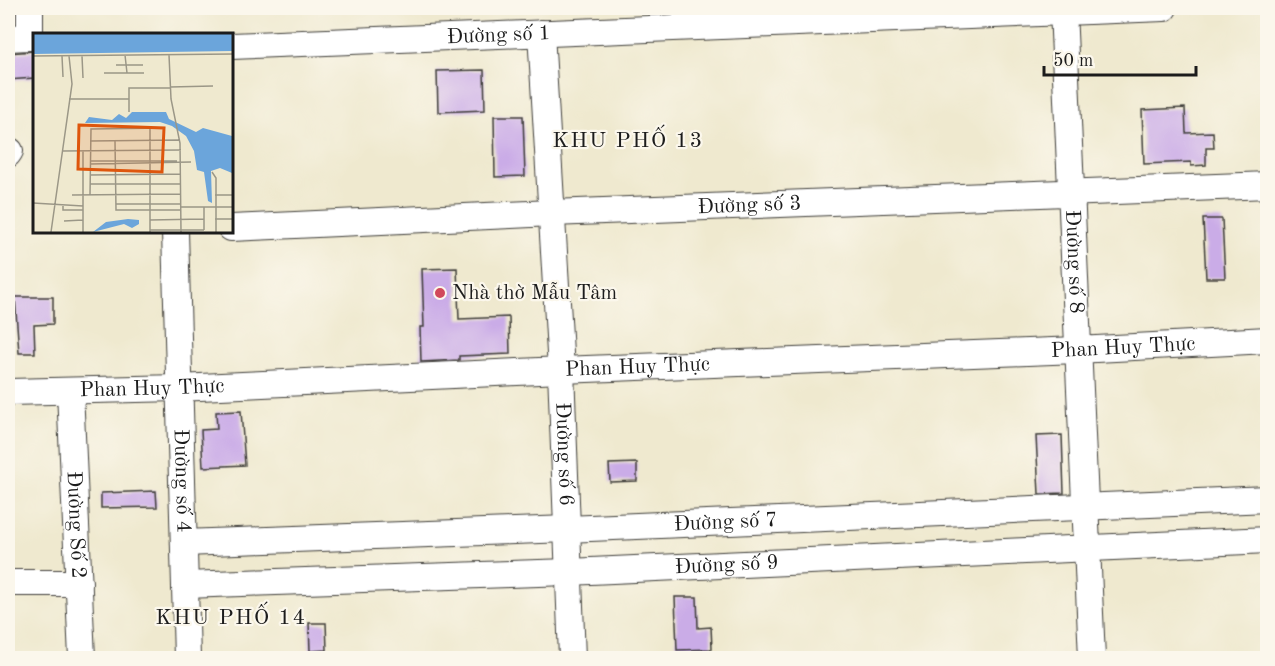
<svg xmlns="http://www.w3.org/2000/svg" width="1275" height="666" viewBox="0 0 1275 666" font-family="'Old Standard TT',serif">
<rect width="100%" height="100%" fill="#fbf7ec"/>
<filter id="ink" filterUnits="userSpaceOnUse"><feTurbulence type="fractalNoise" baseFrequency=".0167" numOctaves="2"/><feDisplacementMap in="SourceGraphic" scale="12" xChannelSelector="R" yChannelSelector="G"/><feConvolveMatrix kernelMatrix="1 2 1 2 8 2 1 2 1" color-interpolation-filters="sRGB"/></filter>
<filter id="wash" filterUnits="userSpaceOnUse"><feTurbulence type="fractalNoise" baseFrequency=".008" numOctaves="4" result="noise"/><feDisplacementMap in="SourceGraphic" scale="24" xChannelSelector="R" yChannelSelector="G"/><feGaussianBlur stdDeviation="1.35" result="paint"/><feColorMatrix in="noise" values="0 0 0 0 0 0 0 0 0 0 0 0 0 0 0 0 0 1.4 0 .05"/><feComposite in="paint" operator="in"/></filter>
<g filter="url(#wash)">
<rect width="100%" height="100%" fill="#efe9cf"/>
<g id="blocks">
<!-- building -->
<path fill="#caace7" d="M 34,51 L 34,78 L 8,80 L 8,53 Z
M 484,70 L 485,110 L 438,112 L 437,71 Z
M 1185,108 L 1186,133 L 1213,132 L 1214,148 L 1206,148 L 1206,165 L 1191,166 L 1191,162 L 1144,164 L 1142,110 Z
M 494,116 L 523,116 L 525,176 L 495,177 Z
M 1203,219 L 1222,219 L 1225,278 L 1206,278 Z
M 457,268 L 459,319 L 509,317 L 510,354 L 459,356 L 459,360 L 421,362 L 420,327 L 424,327 L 422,269 Z
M 15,297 L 53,297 L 53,324 L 34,325 L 35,353 L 19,353 Z
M 241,411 L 245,465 L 203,467 L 201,430 L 217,429 L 216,412 Z
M 1062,435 L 1064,493 L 1039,494 L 1036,436 Z
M 637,463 L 637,481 L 610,482 L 609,464 Z
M 156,491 L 157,507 L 101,508 L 101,493 Z
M 675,597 L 697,597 L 698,628 L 711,627 L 712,649 L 677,650 Z
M 309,623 L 326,623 L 327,650 L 310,651 Z"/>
</g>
</g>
<g filter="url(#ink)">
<use href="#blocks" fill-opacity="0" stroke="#3c3b37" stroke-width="1.5"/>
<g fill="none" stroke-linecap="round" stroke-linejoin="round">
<defs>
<g id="minor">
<path id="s1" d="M 1063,10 L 1092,658"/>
<path id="s2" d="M 541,33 L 561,370 L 572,658"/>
<path d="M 8,38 L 30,37 L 30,8"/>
<path id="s3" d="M 231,46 L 1164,8"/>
<path d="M 8,154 L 10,151"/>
<path id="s4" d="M 231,228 L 552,213 L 1268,185"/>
<path id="s5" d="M 175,231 L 187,658"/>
<path id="s6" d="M 70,391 L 82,658"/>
<path id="s7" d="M 8,392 L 179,388 L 561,370 L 1077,350 L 1268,340"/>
<path id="s8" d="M 184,543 L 567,529 L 1268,499"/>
<path d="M 8,583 L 79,583"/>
<path id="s9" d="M 185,585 L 569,572 L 1268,540"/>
</g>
</defs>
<!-- minor casing -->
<use href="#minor" stroke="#3c3b37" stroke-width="28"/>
<!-- minor -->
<use href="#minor" stroke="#fff" stroke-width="26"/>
</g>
</g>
<!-- markers -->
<circle fill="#d1495b" stroke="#fbf7ec" stroke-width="2" cx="440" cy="293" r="6"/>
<g text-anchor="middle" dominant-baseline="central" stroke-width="4.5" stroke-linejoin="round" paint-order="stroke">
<!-- street labels -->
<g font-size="21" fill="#1c1c1c" stroke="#fbf7ec">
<text stroke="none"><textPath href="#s3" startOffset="268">Đường số 1</textPath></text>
<text stroke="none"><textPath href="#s4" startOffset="519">Đường số 3</textPath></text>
<text stroke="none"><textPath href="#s1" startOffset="252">Đường số 8</textPath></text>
<text stroke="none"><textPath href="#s7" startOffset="1116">Phan Huy Thực</textPath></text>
<text stroke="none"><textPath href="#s7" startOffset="630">Phan Huy Thực</textPath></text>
<text stroke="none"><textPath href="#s7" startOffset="144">Phan Huy Thực</textPath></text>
<text stroke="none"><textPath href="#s2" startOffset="422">Đường số 6</textPath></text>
<text stroke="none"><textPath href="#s5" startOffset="250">Đường số 4</textPath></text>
<text stroke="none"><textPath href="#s8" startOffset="542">Đường số 7</textPath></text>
<text stroke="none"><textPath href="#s6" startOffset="134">Đường Số 2</textPath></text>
<text stroke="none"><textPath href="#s9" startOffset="542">Đường số 9</textPath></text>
</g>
<!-- poi labels -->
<g font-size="21" fill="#1c1c1c" stroke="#fbf7ec" text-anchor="start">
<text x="452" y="293">Nhà thờ Mẫu Tâm</text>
</g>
<!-- neighbourhood labels -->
<g font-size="22" letter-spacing="1.5" fill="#1c1c1c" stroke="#fbf7ec">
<text x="628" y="141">KHU PHỐ 13</text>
<text x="231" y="618">KHU PHỐ 14</text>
</g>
</g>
<!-- overview -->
<g transform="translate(33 33)">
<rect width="200" height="200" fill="#efe9cf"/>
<path d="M 0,1 L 199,1 L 199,18 L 0,21 ZM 99,79 L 133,79 L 136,86 L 163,99 L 170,95 L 199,103 L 199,140 L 187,135 L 178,138 L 179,170 L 175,168 L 171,139 L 164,137 L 161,118 L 153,103 L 139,93 L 127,89 L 52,90 L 56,84 L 79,87 L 86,81 L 93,85 ZM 95,186 L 106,187 L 106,191 L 99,195 L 91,191 L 60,199 L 73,189 Z" fill="#6ba5db"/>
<path fill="none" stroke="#9b9787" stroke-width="1.5" d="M 92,22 L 94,40M 136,22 L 138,66 L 147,110 L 148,199M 0,23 L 200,21M 29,23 L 30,44M 49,23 L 50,45M 83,32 L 110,32M 71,40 L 111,40M 137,54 L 180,53M 36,66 L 96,66M 96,79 L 96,55 L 137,55M 117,95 L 117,199M 57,108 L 147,107M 82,108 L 83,177 L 148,177M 29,118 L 148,117M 57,128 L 144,128M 57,131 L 158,129M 179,139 L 183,145 L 183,199M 57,142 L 148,141M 57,151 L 148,151M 39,162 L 148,161M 57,162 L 58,96 L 131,95M 182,162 L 200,162M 0,170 L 50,173M 83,171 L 148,171M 30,173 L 30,177 L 50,177M 148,174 L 200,174M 182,186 L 200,186M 117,187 L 171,186M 31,188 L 50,187M 117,197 L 171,197M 171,197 L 171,174M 18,199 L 39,51 L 36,23M 50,199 L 50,118"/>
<path fill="#de560d" fill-opacity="0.15" stroke="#de560d" stroke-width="3" d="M 46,92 L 131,95 L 129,139 L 45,136 Z"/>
<rect width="200" height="200" fill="none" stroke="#1c1c1c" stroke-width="3"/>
</g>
<!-- margin -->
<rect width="1275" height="666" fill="none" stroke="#fbf7ec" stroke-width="30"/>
<!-- scale -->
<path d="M1044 66v9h152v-9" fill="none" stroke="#1c1c1c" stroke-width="3"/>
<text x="1053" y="66" font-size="18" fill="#1c1c1c" stroke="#fbf7ec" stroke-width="4.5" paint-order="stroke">50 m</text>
</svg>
